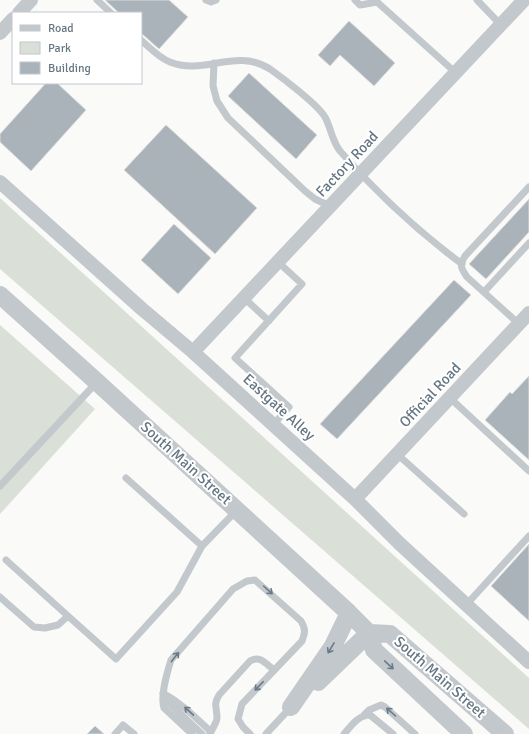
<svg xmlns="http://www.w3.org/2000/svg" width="529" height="734" viewBox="0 0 529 734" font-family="Signika,sans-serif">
<rect width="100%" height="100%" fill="#fafaf8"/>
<!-- green -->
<path fill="#dadfd7" d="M 0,198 L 529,678 L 529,729 L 0,269 Z
M 0,325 L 95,409 L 0,514 Z"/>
<!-- building -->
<path fill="#aab3b9" stroke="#dcdcda" d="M 105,0 L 169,0 L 188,17 L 159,49 L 141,33 L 141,13 L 119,13 Z
M 349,21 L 395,63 L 374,86 L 340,55 L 330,66 L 318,55 Z
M 249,73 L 317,135 L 296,159 L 228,96 Z
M 46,83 L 57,83 L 86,110 L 31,171 L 0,142 L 0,134 Z
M 166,125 L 257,208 L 215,254 L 124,170 Z
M 529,199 L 529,232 L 486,279 L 469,264 Z
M 174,224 L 211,258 L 178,294 L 141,260 Z
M 454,280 L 471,295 L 337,439 L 320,424 Z
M 529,376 L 529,460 L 485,420 L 510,392 L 512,394 Z
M 529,544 L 529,621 L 491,586 Z
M 95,726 L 104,734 L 87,734 Z"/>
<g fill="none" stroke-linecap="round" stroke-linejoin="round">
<!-- service -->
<path stroke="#c3c8cc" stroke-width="7" d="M 97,0 L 111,13
M 206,0 L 211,2 L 216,0
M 355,0 L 360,5 L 377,2 L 456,73
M 477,0 L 501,25
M 141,40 C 150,48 159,58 170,62 C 204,76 236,47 270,69 C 284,79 317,104 325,117 C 331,128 332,141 340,151 C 375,191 419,232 462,264
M 214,63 L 213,86 L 217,101 L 228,118 L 305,191 L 315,199 L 330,206
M 484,292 L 529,243
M 244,298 L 269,321
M 519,324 L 467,277 C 461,268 459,266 465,256 L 529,187
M 450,398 L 529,471
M 273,425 L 289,407 L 235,358 L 302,284 L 278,262
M 397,454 L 464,514
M 126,478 L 202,546
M 0,486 L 97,382
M 6,560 L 68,616
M 0,597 L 34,627 L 45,628 L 58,625 L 68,616 L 116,659 L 177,592 L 202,546 L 237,510
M 466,605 L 529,536
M 163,693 C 181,703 194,716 209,730 L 210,734
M 163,694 L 169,703 L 202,734
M 364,715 L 369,710 L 381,705 L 385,707 L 415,734
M 115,734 L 123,725 L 134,734
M 192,734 L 164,708 C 160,696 167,673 171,660 L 233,589 L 247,581 L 255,580 L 301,621 C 306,629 305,633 302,641 L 242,704 L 238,719 L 243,727 L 250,734
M 210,734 C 212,729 217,722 217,718 C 217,707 213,705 219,695 L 250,661 C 260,655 266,664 274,670
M 266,734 L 291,707
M 344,734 C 351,726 358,715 370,715 L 393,734"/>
<!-- minor -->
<path stroke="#c3c8cc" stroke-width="14" d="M 19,13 L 31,0
M 0,33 L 13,19
M 0,182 L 142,309 L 193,352 L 355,499 L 400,544 L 529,662
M 193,352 L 524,0
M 355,499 L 529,313"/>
<!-- tertiary -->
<path stroke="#c3c8cc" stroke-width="18" d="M 0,295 L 97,382 L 349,613 L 369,633 L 374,650 L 464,734
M 369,633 L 390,634 L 505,734
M 318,682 L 369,633
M 291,707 L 333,646 L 349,613"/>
</g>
<!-- one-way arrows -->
<defs><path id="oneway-shaft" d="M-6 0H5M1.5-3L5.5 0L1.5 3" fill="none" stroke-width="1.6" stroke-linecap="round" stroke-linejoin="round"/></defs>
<g stroke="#6a7a87">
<use href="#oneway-shaft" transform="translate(268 590) rotate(42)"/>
<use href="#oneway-shaft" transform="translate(331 648) rotate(121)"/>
<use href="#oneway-shaft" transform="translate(175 657) rotate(-52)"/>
<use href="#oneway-shaft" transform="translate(389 665) rotate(43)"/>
<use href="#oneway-shaft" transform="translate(259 686) rotate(134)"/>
<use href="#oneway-shaft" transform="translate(189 711) rotate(-137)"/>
<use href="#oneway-shaft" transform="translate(391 712) rotate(-138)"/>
</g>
<g text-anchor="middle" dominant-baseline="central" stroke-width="4" stroke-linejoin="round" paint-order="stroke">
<!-- street labels -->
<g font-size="15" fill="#657683" stroke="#fff">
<text transform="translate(347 164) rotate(-47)">Factory Road</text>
<text transform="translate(430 395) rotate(-47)">Official Road</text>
<text transform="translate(279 407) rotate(42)">Eastgate Alley</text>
<text transform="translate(186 463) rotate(42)">South Main Street</text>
<text transform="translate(440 677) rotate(41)">South Main Street</text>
</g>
</g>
<!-- legend -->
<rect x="12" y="12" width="130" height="72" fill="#ffffff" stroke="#c1c8cd"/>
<rect x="20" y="25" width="20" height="6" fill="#c3c8cc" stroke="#c1c8cd"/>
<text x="48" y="32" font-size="12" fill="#657683">Road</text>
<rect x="20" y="42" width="20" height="12" fill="#dadfd7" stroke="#c1c8cd"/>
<text x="48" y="52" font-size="12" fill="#657683">Park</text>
<rect x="20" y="62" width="20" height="12" fill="#aab3b9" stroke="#c1c8cd"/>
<text x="48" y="72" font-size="12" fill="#657683">Building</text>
</svg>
